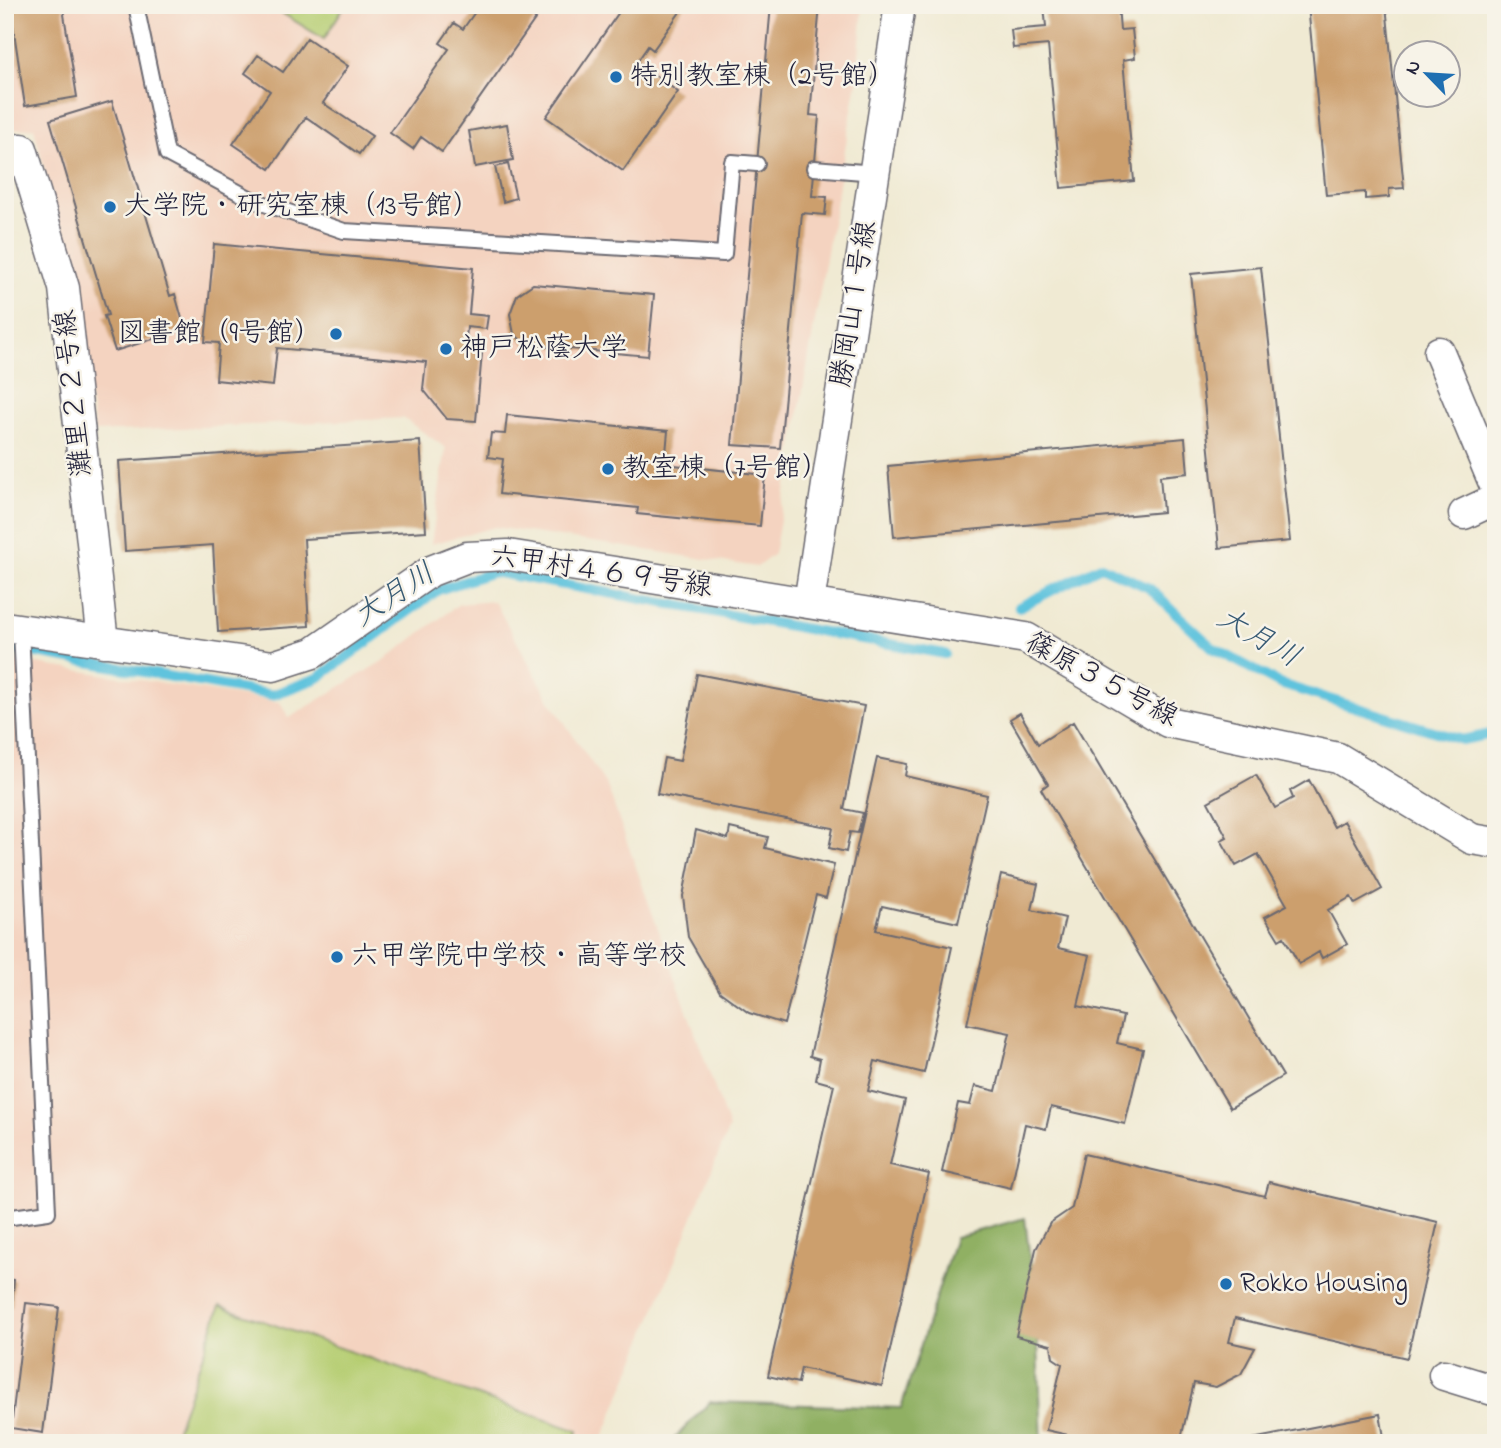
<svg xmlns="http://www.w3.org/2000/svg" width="1501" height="1448" viewBox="0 0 1501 1448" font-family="'Indie Flower','Klee One',sans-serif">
<rect width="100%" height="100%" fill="#f7f3e8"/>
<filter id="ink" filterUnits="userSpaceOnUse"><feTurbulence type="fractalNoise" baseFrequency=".0143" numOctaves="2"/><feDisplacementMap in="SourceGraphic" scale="14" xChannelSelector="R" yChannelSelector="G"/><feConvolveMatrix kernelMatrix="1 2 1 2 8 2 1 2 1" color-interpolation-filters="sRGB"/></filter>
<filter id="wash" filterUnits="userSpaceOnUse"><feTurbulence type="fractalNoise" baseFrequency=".00686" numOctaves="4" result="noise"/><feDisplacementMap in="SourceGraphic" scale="28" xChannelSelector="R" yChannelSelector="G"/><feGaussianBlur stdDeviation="1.57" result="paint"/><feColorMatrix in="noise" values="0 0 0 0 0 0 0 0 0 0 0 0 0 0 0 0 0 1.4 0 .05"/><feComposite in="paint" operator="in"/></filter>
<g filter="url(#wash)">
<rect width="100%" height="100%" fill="#f0ead3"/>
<!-- built -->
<path fill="#f4d3c0" d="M 5,5 L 863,5 L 857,81 L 774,554 L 757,567 L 495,527 L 431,544 L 446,448 L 403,418 L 95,432 L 72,279 L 34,128 L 5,130 Z
M 494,601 L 552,704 L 607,786 L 729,1128 L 601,1443 L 5,1443 L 5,659 L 280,702 L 289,718 L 386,659 L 459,604 Z"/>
<!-- green -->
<path fill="#b5cd71" stroke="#6c7856" stroke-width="2" d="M 269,5 L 345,5 L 324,39 Z
M 220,1306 L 578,1431 L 574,1443 L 172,1443 Z"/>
<!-- forest -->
<path fill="#90b063" stroke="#59694f" stroke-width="2" d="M 1025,1218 L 1037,1319 L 1042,1443 L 670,1443 L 710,1402 L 901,1408 L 955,1237 Z"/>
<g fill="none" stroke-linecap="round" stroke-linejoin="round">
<!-- stream -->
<path stroke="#5fc3dd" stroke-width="10" d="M 1019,607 L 1101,566 L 1149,588 L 1213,648 L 1280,684 L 1462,740 L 1496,733
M 5,647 L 272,695 L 318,678 L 438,590 L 493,572 L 945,654"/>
</g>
<g id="blocks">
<!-- building -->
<path fill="#cc9f6d" d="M 10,5 L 69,5 L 63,8 L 77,97 L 25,106 Z
M 480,5 L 545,5 L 442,152 L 421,137 L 413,149 L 390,133 L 449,49 L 440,43 L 454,23 L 463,29 Z
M 624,5 L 685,5 L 653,50 L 648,46 L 637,62 L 678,92 L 623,171 L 546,117 Z
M 771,5 L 820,5 L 810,115 L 819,116 L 812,196 L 827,197 L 825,215 L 802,213 L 780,448 L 732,445 Z
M 1044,5 L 1118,5 L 1120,30 L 1132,29 L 1135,58 L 1123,60 L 1134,181 L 1061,188 L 1048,45 L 1013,48 L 1011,30 L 1046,27 Z
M 1308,5 L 1386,5 L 1404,188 L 1389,189 L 1389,197 L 1365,199 L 1365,192 L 1326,195 Z
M 307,38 L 348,66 L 323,103 L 372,136 L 359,154 L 306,117 L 270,169 L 233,144 L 270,91 L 245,73 L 258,55 L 283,72 Z
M 112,101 L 170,296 L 175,294 L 185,329 L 115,351 L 104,316 L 108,315 L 50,120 Z
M 507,124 L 513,160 L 475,167 L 469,131 Z
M 508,164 L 516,198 L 503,202 L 495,167 Z
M 214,244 L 473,268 L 469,314 L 488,316 L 486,329 L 467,327 L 466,340 L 483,341 L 476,421 L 447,419 L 423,389 L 426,362 L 277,348 L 273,386 L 216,380 L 219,343 L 205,342 Z
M 1261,267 L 1290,541 L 1219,548 L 1191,274 Z
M 533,284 L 654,295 L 648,356 L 527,345 L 514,334 L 510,314 L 517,295 Z
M 507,415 L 668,431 L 665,464 L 765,475 L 760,526 L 637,514 L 638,508 L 499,494 L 503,459 L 488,457 L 491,433 L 505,434 Z
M 1185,438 L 1188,473 L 1160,476 L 1163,512 L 894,537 L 888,466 Z
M 420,441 L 426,531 L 304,539 L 309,626 L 218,632 L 213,545 L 125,551 L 119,461 Z
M 697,674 L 864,706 L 844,809 L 863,813 L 858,833 L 850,832 L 846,852 L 829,848 L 833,828 L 657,794 L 664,758 L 680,761 Z
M 1020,713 L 1038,744 L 1073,722 L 1283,1076 L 1230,1108 L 1041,789 L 1048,784 L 1010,719 Z
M 877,758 L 907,764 L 905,776 L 987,795 L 958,923 L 882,906 L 876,930 L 952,947 L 924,1073 L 875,1061 L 868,1091 L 905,1100 L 890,1165 L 929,1174 L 882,1386 L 801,1368 L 798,1383 L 768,1376 L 834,1085 L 816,1080 L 820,1059 L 810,1056 Z
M 1256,775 L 1275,808 L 1293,798 L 1290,791 L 1309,780 L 1334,827 L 1344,821 L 1382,889 L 1355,904 L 1351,897 L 1328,910 L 1347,944 L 1322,958 L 1319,952 L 1299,964 L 1284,937 L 1279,940 L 1265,917 L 1287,905 L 1258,854 L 1236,866 L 1221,840 L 1227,837 L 1208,802 Z
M 730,828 L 768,837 L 765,848 L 834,865 L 826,898 L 816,895 L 784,1024 L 749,1013 L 720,992 L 688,937 L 683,896 L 696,830 L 728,839 Z
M 1001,875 L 1038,884 L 1032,910 L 1065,918 L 1058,948 L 1090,955 L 1078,1006 L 1123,1016 L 1117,1043 L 1143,1049 L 1125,1124 L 1051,1107 L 1046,1129 L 1025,1124 L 1011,1188 L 942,1172 L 958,1103 L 970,1105 L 975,1086 L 996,1091 L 1010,1033 L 967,1024 Z
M 1084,1154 L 1265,1196 L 1269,1182 L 1438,1222 L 1407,1358 L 1235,1318 L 1229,1342 L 1255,1348 L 1241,1374 L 1216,1387 L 1194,1383 L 1180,1443 L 1103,1443 L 1046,1430 L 1062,1364 L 1053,1358 L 1051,1345 L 1016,1336 L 1036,1249 L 1050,1223 L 1072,1208 Z
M 5,1279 L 14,1280 L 12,1307 L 5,1306 Z
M 26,1303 L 59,1307 L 43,1433 L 11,1428 Z
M 1380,1414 L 1385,1443 L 1242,1443 L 1242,1441 Z"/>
</g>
</g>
<g filter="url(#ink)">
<use href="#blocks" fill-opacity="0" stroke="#6a6870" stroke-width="2"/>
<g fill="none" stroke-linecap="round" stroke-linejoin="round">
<defs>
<path id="service" d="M 136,5 L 167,154 L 253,200 L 344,231 L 724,254 L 732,162 L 757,164
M 814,168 L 875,173
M 5,1218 L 48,1212 L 21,629"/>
<path id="minor" d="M 5,151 L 22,149 L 64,288 L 103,642
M 1439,352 L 1496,488
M 1464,514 L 1496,499
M 809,603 L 900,5
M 5,627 L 273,666 L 313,653 L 431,571 L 467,557 L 508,555 L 1026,638 L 1168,722 L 1338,758 L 1472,839 L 1496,843
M 1444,1375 L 1496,1391"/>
</defs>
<!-- service casing -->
<use href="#service" stroke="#6a6870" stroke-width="18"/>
<!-- minor casing -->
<use href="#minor" stroke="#6a6870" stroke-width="33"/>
<!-- service -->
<use href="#service" stroke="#fff" stroke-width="14"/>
<!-- minor -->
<use href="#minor" stroke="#fff" stroke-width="30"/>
</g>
</g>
<!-- markers -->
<g fill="#1f6fb2" stroke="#f7f3e8" stroke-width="2.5">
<circle cx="616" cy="77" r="7"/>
<circle cx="110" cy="207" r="7"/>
<circle cx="336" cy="334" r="7"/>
<circle cx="446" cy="349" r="7"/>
<circle cx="608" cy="469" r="7"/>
<circle cx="337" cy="957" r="7"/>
<circle cx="1226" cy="1284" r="7"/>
</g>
<g text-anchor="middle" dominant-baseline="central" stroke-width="5" stroke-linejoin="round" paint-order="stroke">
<!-- poi labels -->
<g font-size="28" fill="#22223b" stroke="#f7f3e8" text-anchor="start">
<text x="630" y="77">特別教室棟（2号館）</text>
<text x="124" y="207">大学院・研究室棟（13号館）</text>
<text x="322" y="334" text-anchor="end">図書館（9号館）</text>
<text x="460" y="349">神戸松蔭大学</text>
<text x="622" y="469">教室棟（7号館）</text>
<text x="351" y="957">六甲学院中学校・高等学校</text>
<text x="1240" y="1284">Rokko Housing</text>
</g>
<!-- street labels -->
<g font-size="28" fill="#22223b" stroke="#f7f3e8">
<text transform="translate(855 304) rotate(-81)">勝岡山１号線</text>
<text transform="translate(75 393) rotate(-96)">灘里２２号線</text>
<text transform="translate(601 573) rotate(8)">六甲村４６９号線</text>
<text transform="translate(1101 681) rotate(28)">篠原３５号線</text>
</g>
<!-- water labels -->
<g font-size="30" font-style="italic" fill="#375a74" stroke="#f7f3e8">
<text transform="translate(395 596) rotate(-33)">大月川</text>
<text transform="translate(1258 639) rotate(30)">大月川</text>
</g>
</g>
<!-- margin -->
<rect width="1501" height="1448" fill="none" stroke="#f7f3e8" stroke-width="28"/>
<!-- north arrow -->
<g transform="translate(1427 74) rotate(295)"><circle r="33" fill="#f7f3e8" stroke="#a29fa3" stroke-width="2"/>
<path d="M0-5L12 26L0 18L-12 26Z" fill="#1f6fb2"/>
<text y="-10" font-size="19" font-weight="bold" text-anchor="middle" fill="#22223b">N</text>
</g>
</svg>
